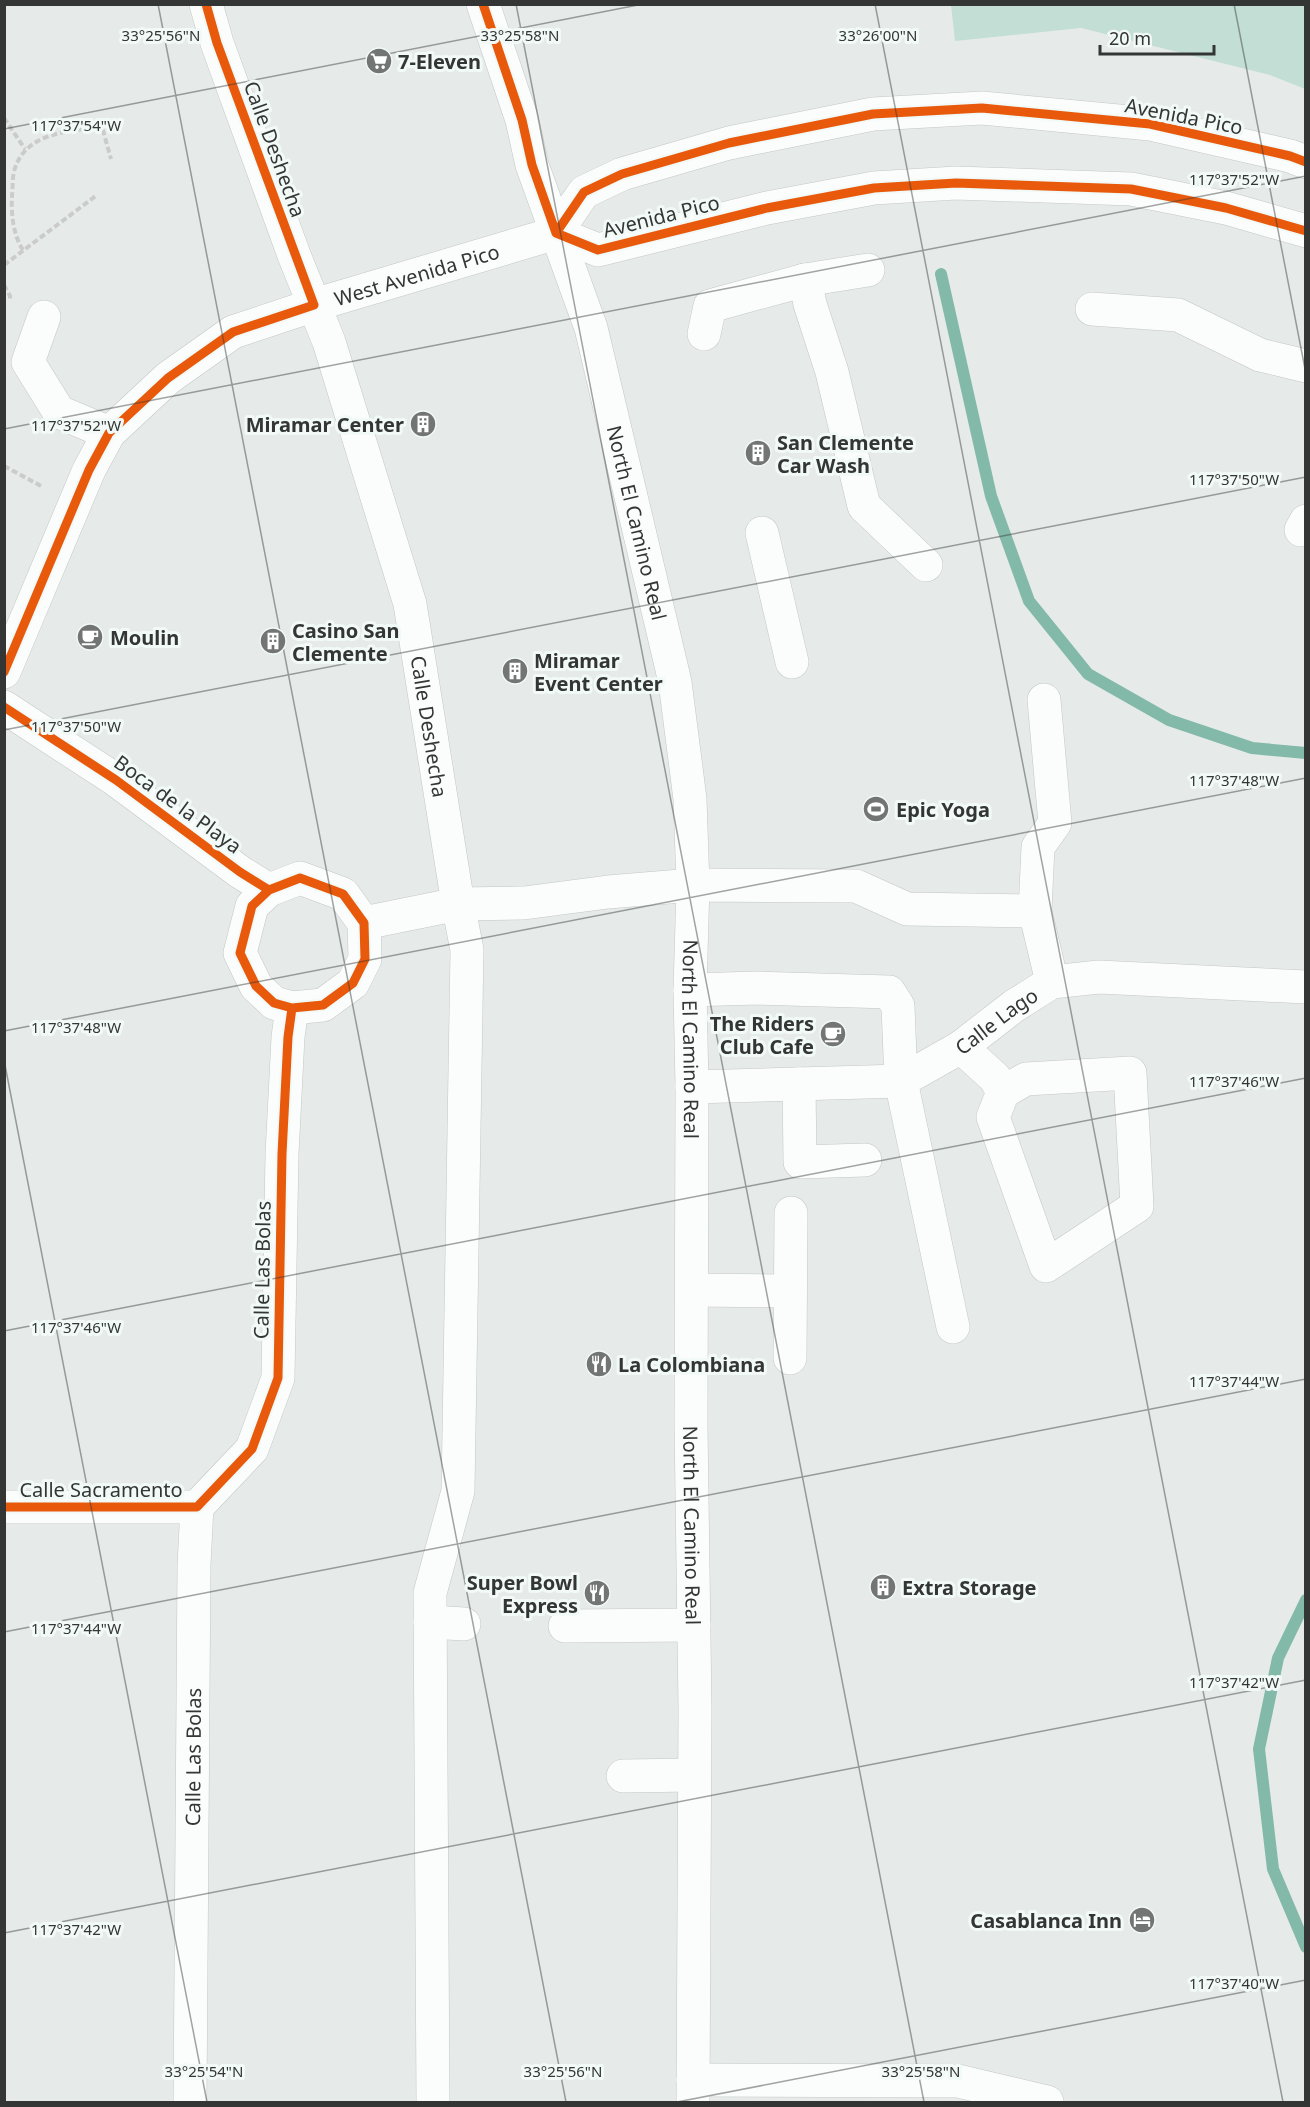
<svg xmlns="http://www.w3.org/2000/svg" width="1310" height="2107" viewBox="0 0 1310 2107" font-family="'Noto Sans',sans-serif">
<rect width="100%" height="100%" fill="#e6ebe9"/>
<!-- green -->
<path fill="#c3ded5" d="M 951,5 L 1305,5 L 1305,89 L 1270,75 L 1081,28 L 955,41 Z"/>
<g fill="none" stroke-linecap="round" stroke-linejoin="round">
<!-- stream -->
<path stroke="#83b9a9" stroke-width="12" d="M 941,274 L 991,496 L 1029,601 L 1088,674 L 1169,720 L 1252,748 L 1306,753
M 1306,1600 L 1278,1658 L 1259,1749 L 1273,1869 L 1306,1947"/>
<defs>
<g id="minor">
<path id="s1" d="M 206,4 L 217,43 L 294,255 L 329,342 L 410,604 L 458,904 L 467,950 L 458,1491 L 430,1593 L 433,2102"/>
<path d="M 805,280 L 810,304 L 832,372 L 864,506 L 926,565"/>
<path d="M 1092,309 L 1178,315 L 1260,355 L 1306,366"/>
<path d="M 44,317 L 28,362 L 59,412 L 109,433"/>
<path d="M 704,334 L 710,306 L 805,280 L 868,270"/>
<path d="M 1301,530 L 1306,521"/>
<path d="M 762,533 L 792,662"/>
<path id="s2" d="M 4,672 L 89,470 L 109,433 L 168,378 L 233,332 L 314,305 L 556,233"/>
<path d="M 1044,700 L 1055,823 L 1038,847 L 1035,911 L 1052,982"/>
<path d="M 4,707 L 116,780 L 240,872 L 269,890"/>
<path d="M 300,878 L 343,894 L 364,923 L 365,959 L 353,983 L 323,1005 L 292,1008 L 274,1003 L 256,986 L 240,953 L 252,906 L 269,890 Z"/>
<path d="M 364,923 L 458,904 L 524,903 L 608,892 L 693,885 L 856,886 L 907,909 L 1035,911"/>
<path d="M 690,990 L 757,988 L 889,992 L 898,1006 L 901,1081 L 953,1327"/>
<path d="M 961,1047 L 995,1078 L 1003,1092 L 993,1117 L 1046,1266 L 1137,1206 L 1130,1073 L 1026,1079 L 1003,1092"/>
<path d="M 799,1084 L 800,1162 L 865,1160"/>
<path id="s3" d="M 692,1087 L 901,1081 L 961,1047 L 1014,1006 L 1052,982 L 1099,977 L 1306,987"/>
<path d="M 692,1290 L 790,1291"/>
<path d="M 790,1358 L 791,1213"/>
<path d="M 4,1507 L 197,1507"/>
<path d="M 430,1622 L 464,1624"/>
<path d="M 565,1626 L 694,1625"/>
<path d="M 623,1776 L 694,1775"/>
<path d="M 693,2080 L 958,2081 L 1047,2102"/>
<path id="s4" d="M 190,2102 L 194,1565 L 197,1507 L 252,1449 L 278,1378 L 282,1154 L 288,1037 L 292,1008"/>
</g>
<g id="major">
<path id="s5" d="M 483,4 L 522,120 L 532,165 L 591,328 L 675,682 L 690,799 L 693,885 L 690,990 L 692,1087 L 691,1425 L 695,1709 L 693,2102"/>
<path d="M 556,233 L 584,192 L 622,174 L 729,143 L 873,114 L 982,108 L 1150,124 L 1290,156 L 1306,162"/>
<path d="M 556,233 L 598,250 L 767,208 L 874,188 L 956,183 L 1131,189 L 1226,208 L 1306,231"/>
</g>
</defs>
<!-- minor casing -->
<use href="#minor" stroke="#c3c7c5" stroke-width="34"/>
<!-- major casing -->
<use href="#major" stroke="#c3c7c5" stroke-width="34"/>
<!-- path -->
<path stroke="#cacbca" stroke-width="4" stroke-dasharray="6 3" stroke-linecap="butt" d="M 4,118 L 25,149
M 23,250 C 13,235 11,213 12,196 C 13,187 12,176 15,168 C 27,132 70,131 102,127 L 111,159
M 4,265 L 97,195
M 4,285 L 10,296 L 10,301
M 4,466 L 43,487"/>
<!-- minor -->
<use href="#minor" stroke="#fbfcfc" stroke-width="33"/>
<!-- major -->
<use href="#major" stroke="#fbfcfc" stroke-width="33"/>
<defs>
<path id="cycleway" d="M 483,4 L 522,120 L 532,165 L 556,233
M 556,233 L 584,192 L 622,174 L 729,143 L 873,114 L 982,108 L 1150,124 L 1290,156 L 1306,162
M 556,233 L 598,250 L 767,208 L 874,188 L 956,183 L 1131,189 L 1226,208 L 1306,231
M 4,672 L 89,470 L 109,433 L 168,378 L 233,332 L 314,305 L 217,43 L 206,4
M 4,707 L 116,780 L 240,872 L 269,890
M 300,878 L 343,894 L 364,923 L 365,959 L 353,983 L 323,1005 L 292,1008 L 274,1003 L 256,986 L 240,953 L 252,906 L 269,890 Z
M 4,1507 L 197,1507 L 252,1449 L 278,1378 L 282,1154 L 288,1037 L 292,1008"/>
</defs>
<!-- cycleway casing -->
<use href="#cycleway" stroke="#f2faf7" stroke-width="13"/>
<!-- cycleway -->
<use href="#cycleway" stroke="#e8590c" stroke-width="9"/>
</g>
<!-- ticks -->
<path fill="none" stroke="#333635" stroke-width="1.5" stroke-opacity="0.45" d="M 158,4 L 566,2102M 516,4 L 924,2102M 875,4 L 1283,2102M 1234,4 L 1306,374M 4,129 L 643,4M 4,429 L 1306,176M 4,730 L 1306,477M 4,1031 L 1306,778M 4,1060 L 207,2102M 4,1331 L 1306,1078M 4,1632 L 1306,1379M 4,1933 L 1306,1680M 677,2102 L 1306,1980"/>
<!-- icons -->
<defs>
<symbol id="supermarket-disc" viewBox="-11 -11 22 22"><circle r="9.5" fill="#727574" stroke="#f2faf7"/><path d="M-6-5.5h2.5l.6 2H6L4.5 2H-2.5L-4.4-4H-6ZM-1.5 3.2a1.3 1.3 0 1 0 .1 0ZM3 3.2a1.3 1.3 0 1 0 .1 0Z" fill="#fff"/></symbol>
<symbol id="building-disc" viewBox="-11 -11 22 22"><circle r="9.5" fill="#727574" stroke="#f2faf7"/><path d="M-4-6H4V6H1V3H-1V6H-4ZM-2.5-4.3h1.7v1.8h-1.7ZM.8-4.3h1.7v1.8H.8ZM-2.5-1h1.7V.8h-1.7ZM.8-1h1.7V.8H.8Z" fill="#fff"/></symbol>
<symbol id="cafe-disc" viewBox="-11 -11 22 22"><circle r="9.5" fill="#727574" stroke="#f2faf7"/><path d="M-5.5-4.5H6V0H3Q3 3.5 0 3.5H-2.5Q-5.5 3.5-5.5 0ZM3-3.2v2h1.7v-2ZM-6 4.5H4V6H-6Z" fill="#fff"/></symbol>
<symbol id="stadium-disc" viewBox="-11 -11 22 22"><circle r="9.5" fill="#727574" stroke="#f2faf7"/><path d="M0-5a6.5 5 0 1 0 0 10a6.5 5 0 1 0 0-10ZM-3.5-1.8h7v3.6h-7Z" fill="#fff"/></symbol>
<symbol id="restaurant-disc" viewBox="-11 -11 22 22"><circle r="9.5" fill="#727574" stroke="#f2faf7"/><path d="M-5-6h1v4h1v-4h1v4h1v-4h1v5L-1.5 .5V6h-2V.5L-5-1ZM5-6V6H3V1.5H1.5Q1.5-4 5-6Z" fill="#fff"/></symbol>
<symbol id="hotel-disc" viewBox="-11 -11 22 22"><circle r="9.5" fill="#727574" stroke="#f2faf7"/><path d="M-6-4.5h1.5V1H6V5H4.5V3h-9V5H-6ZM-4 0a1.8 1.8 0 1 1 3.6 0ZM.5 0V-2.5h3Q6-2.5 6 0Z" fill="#fff"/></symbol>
</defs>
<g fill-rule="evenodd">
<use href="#supermarket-disc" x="364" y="46" width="30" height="30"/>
<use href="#building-disc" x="408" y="409" width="30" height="30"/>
<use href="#building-disc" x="743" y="438" width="30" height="30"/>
<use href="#cafe-disc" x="75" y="622" width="30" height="30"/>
<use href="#building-disc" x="258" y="626" width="30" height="30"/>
<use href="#building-disc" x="500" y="656" width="30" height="30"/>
<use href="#stadium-disc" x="861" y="794" width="30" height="30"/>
<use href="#cafe-disc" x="818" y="1019" width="30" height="30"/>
<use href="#restaurant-disc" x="584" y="1349" width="30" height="30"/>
<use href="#building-disc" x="868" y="1572" width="30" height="30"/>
<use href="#restaurant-disc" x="582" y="1578" width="30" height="30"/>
<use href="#hotel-disc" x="1127" y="1905" width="30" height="30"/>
</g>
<g text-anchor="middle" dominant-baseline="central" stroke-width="6" stroke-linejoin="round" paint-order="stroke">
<!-- poi labels -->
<g font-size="20" font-weight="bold" fill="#333635" stroke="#f2faf7" text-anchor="start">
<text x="398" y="61">7-Eleven</text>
<text x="404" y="424" text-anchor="end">Miramar Center</text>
<text x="777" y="442">San Clemente<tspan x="777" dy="23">Car Wash</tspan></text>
<text x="292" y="630">Casino San<tspan x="292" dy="23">Clemente</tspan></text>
<text x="110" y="637">Moulin</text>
<text x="534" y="660">Miramar<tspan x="534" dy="23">Event Center</tspan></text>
<text x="896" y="809">Epic Yoga</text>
<text x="814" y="1023" text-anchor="end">The Riders<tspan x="814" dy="23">Club Cafe</tspan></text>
<text x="618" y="1364">La Colombiana</text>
<text x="578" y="1582" text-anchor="end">Super Bowl<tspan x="578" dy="23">Express</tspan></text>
<text x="902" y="1587">Extra Storage</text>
<text x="1122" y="1920" text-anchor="end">Casablanca Inn</text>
</g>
<!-- street labels -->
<g font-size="20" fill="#333635" stroke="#f2faf7">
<text transform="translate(1184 116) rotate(11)">Avenida Pico</text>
<text transform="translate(275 149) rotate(70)">Calle Deshecha</text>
<text transform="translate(661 216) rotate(-14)">Avenida Pico</text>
<text stroke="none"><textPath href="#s2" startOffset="614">West Avenida Pico</textPath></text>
<text stroke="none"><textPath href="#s5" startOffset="542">North El Camino Real</textPath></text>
<text stroke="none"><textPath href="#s1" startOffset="758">Calle Deshecha</textPath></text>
<text transform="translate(178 804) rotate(36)">Boca de la Playa</text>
<text stroke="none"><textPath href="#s3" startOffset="322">Calle Lago</textPath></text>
<text stroke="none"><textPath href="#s5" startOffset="1064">North El Camino Real</textPath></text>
<text transform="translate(262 1270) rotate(-89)">Calle Las Bolas</text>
<text x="101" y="1489">Calle Sacramento</text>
<text stroke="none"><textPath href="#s5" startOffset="1550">North El Camino Real</textPath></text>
<text stroke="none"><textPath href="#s4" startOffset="345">Calle Las Bolas</textPath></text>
</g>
</g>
<g font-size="15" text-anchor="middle" fill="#333635" stroke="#f2faf7" stroke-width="6" stroke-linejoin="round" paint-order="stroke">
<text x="161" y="41">33°25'56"N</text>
<text x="520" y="41">33°25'58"N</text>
<text x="878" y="41">33°26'00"N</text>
<text x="76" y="131">117°37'54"W</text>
<text x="1234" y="185">117°37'52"W</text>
<text x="76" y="431">117°37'52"W</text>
<text x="1234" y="485">117°37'50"W</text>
<text x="76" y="732">117°37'50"W</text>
<text x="1234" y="786">117°37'48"W</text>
<text x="76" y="1033">117°37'48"W</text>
<text x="1234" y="1087">117°37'46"W</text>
<text x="76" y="1333">117°37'46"W</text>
<text x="1234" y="1387">117°37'44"W</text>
<text x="76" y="1634">117°37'44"W</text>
<text x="1234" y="1688">117°37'42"W</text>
<text x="76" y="1935">117°37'42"W</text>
<text x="1234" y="1989">117°37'40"W</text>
<text x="204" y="2077">33°25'54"N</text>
<text x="563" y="2077">33°25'56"N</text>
<text x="921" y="2077">33°25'58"N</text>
</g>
<!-- border -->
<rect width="1310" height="2107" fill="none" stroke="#333635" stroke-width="12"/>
<!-- scale -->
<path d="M1100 45v9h114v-9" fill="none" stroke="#333635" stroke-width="3"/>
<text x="1109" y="45" font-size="18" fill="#333635" stroke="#f2faf7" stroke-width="4.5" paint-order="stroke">20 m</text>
</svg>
